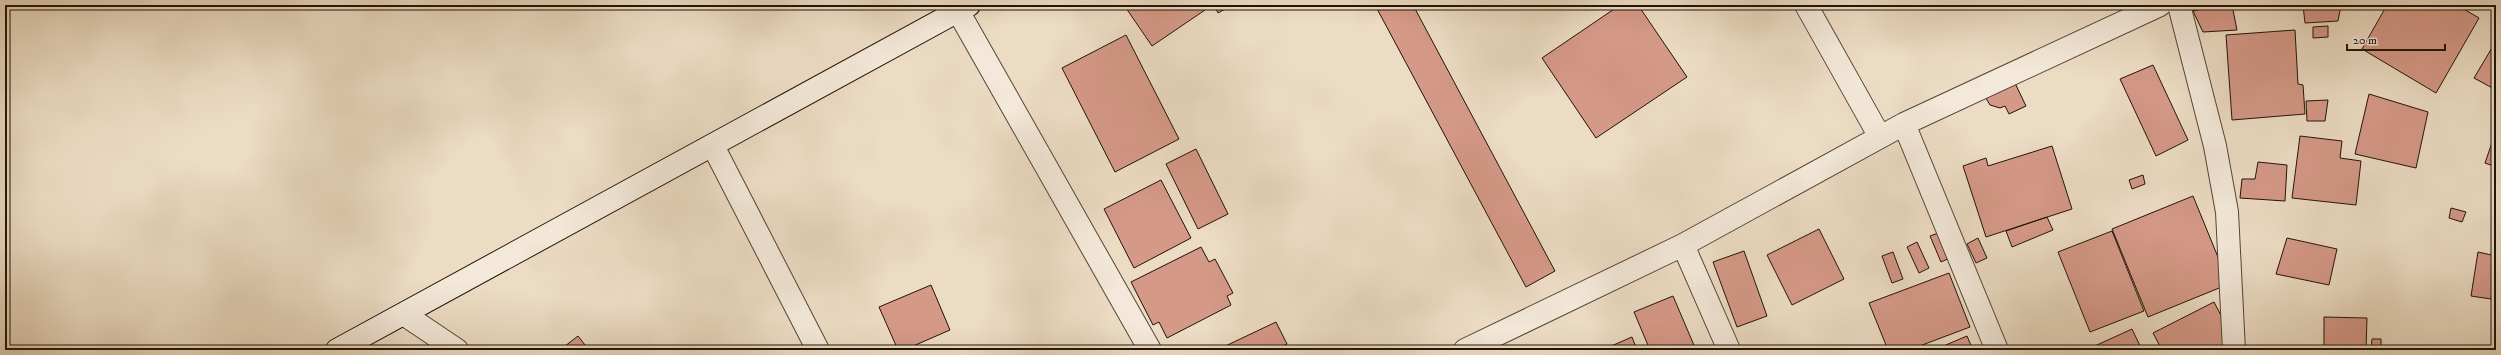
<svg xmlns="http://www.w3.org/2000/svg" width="2501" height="355" viewBox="0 0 2501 355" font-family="'IM FELL DW Pica',serif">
<rect width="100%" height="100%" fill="#ecdcc4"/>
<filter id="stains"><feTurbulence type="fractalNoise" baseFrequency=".005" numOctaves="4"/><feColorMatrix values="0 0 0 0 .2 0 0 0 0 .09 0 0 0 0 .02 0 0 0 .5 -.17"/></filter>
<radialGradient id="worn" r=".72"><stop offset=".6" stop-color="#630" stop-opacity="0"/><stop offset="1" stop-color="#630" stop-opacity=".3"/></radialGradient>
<!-- building -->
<path fill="#d59988" stroke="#201307" d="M 1130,5 L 1201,5 L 1205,10 L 1152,46 L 1126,8 Z
M 1214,5 L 1232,5 L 1218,13 Z
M 1375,5 L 1413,5 L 1555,271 L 1526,287 Z
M 1620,5 L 1638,5 L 1687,77 L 1596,138 L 1542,58 Z
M 2217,5 L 2232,5 L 2237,30 L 2203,32 L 2193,11 Z
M 2303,5 L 2341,5 L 2338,21 L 2305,23 Z
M 2387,5 L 2457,5 L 2479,18 L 2436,93 L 2362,49 Z
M 2328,26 L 2328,37 L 2313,38 L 2313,27 Z
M 2295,30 L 2298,84 L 2303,85 L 2305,114 L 2232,120 L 2226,35 Z
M 1126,35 L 1179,139 L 1115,172 L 1062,68 Z
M 2496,41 L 2496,90 L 2474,78 Z
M 2153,65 L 2188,140 L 2156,156 L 2120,79 Z
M 2013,79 L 2026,106 L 2009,114 L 2005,106 L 2000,108 L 1990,105 L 1984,95 Z
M 2369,94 L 2428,112 L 2416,168 L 2355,154 Z
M 2328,100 L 2325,121 L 2307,121 L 2306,101 Z
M 2496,131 L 2496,167 L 2485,163 Z
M 2300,136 L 2342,141 L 2340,158 L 2361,161 L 2356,205 L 2292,198 Z
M 2052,146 L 2072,209 L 1986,237 L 1963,166 L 1986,158 L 1988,166 Z
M 1196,149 L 1228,214 L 1198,229 L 1166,164 Z
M 2258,162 L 2287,165 L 2285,201 L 2240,198 L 2242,179 L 2255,179 Z
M 2143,175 L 2145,184 L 2132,189 L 2129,180 Z
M 1161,180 L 1191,238 L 1134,268 L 1104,209 Z
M 2193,196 L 2229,284 L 2148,317 L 2112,229 Z
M 2451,208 L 2466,212 L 2462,222 L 2449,218 Z
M 2047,217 L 2053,230 L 2012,247 L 2006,231 Z
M 1819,229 L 1844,279 L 1792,305 L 1767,255 Z
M 2112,231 L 2144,311 L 2090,332 L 2058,252 Z
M 1941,232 L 1952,257 L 1941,262 L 1930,236 Z
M 1978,238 L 1987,258 L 1976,263 L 1967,244 Z
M 2287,238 L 2337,249 L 2329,285 L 2276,274 Z
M 1917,242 L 1929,268 L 1919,273 L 1907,247 Z
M 1201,247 L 1209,262 L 1215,259 L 1233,293 L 1227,296 L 1231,305 L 1167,338 L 1159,322 L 1153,325 L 1131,282 Z
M 1744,251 L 1767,316 L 1737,327 L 1713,262 Z
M 1893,252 L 1903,279 L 1892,283 L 1882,256 Z
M 2478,252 L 2496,256 L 2491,299 L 2471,296 Z
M 1949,273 L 1970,327 L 1909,350 L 1888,350 L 1869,303 Z
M 931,285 L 950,330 L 904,350 L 898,350 L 879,307 Z
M 1673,296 L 1696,350 L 1650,350 L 1634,312 Z
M 2214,302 L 2239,350 L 2162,350 L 2153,333 Z
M 2324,317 L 2367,318 L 2366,350 L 2324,350 Z
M 1276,322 L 1287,344 L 1274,350 L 1217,350 Z
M 2132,329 L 2142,350 L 2086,350 Z
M 578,336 L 589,350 L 560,350 Z
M 1967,336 L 1973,350 L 1934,350 Z
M 1632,337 L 1637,350 L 1602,350 Z
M 2372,339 L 2381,339 L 2381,350 L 2371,350 Z"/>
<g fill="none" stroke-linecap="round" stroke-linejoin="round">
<defs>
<path id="minor" d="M 1806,5 L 1880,137
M 2179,5 L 2215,146 L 2227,212 L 2234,350
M 958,11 L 1150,350
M 1904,124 L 1997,350
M 713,146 L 818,350
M 1683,245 L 1729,350
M 405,315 L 457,350
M 1465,350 L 1683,245 L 1904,124 L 2160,5"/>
<path id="secondary" d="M 337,350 L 969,5"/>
</defs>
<!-- minor casing -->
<use href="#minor" stroke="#534536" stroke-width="24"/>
<!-- secondary casing -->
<use href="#secondary" stroke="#201307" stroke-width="24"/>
<!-- minor -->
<use href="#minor" stroke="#f3e8d9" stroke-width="22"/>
<!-- secondary -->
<use href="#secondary" stroke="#f3e8d9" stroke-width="22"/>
</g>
<!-- margin -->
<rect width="2501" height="355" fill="none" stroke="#ecdcc4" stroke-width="20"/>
<rect x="6" y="6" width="2489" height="343" fill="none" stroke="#201307" stroke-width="2"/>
<rect x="10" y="10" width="2481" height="335" fill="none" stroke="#201307"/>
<!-- scale -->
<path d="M2347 44v6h98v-6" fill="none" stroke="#201307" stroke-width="2"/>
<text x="2353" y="44" font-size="12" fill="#201307" stroke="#f3e8d9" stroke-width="3" paint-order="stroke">20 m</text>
<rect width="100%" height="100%" filter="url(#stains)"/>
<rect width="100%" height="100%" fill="url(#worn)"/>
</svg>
